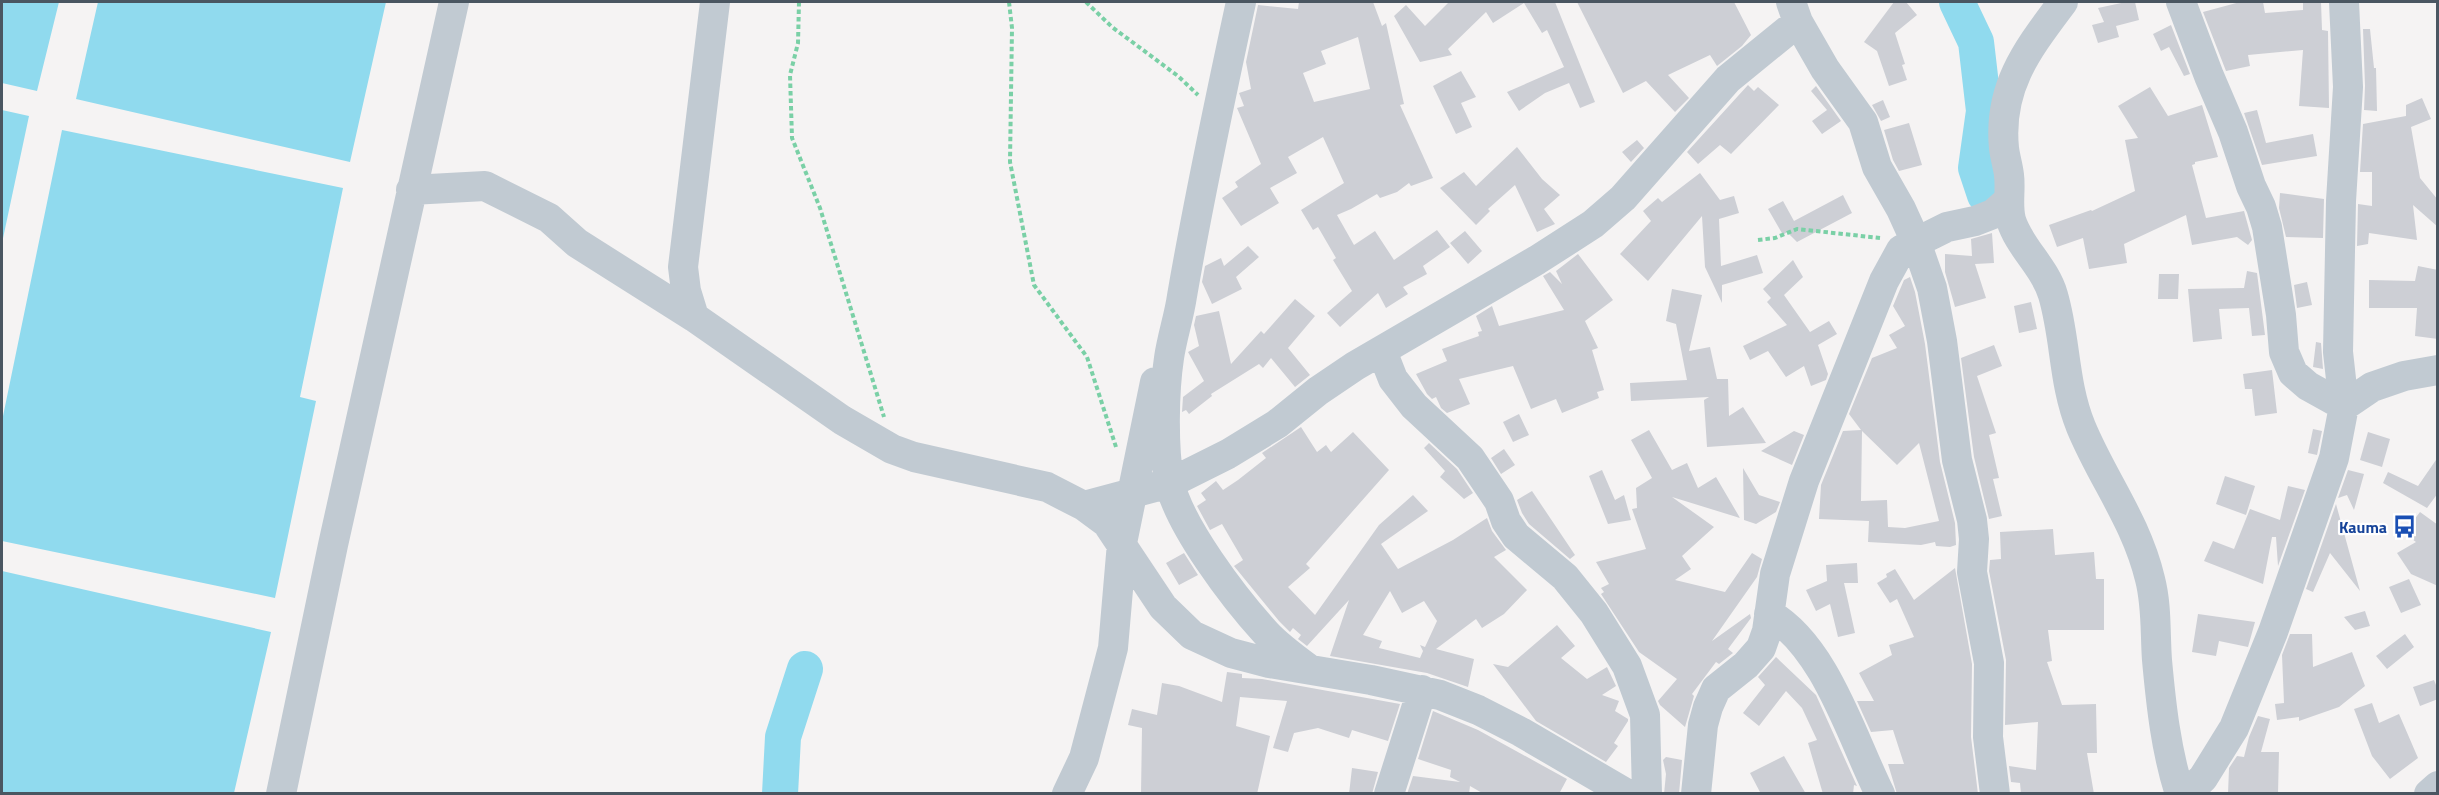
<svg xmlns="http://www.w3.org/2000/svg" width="2439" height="795" viewBox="0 0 2439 795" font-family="'Titillium Web',sans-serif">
<rect width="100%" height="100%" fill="#f5f3f3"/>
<!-- water -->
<path fill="#90daee" d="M 2,2 L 59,2 L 37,91 L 2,83 Z
M 98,2 L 386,2 L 350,162 L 76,99 Z
M 2,110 L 29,116 L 2,243 Z
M 62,130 L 343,188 L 300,397 L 316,401 L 275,598 L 2,541 L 2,421 Z
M 2,571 L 271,632 L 234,793 L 2,793 Z"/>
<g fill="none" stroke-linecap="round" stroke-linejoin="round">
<!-- river -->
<path stroke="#90daee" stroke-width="36" d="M 1957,2 L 1976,42 L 1984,111 L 1976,168 L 1985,195
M 780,794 L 783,737 L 805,669"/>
</g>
<!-- building -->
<path fill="#cdcfd5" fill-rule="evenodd" d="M 1299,2 L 1373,2 L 1382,26 L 1386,23 L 1404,104 L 1400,105 L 1433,178 L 1411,186 L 1409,183 L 1397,192 L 1380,198 L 1377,194 L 1351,209 L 1337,215 L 1354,245 L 1375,231 L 1394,260 L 1437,230 L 1450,247 L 1423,266 L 1427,274 L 1403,287 L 1408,294 L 1386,308 L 1378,293 L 1340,327 L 1327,313 L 1352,291 L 1333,260 L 1336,258 L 1318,227 L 1313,230 L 1301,210 L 1344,183 L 1323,137 L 1288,157 L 1297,173 L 1270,188 L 1279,203 L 1241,226 L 1222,198 L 1238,187 L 1235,182 L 1261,164 L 1237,108 L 1244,106 L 1239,93 L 1251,89 L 1246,62 L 1258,5 L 1298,9 ZM 1358,37 L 1370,89 L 1314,102 L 1303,73 L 1326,64 L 1321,51 Z
M 1449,2 L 1555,2 L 1595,102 L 1580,108 L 1569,83 L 1545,93 L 1519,111 L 1507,92 L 1564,67 L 1547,30 L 1542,33 L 1524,3 L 1493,23 L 1486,12 L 1448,49 L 1452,55 L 1420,62 L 1394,16 L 1406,5 L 1425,26 Z
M 1577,2 L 1734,2 L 1751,35 L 1742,46 L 1717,66 L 1710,55 L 1668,75 L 1689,98 L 1675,112 L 1646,81 L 1623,93 Z
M 1894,2 L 1906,2 L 1917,15 L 1895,33 L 1905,64 L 1902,65 L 1907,80 L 1889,86 L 1877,51 L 1864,42 Z
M 2126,2 L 2135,2 L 2139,20 L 2116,26 L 2119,37 L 2098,43 L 2092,25 L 2104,22 L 2098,8 Z
M 2240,2 L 2263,2 L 2265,13 L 2303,10 L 2303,2 L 2321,2 L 2322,30 L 2328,31 L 2329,108 L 2299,106 L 2303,50 L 2248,55 L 2250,66 L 2226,71 L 2203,12 Z
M 2171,25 L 2190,74 L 2184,76 L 2169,47 L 2161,51 L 2153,34 Z
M 2363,29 L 2370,29 L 2374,68 L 2376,68 L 2377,111 L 2364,110 L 2365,86 Z
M 1461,71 L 1476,97 L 1461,103 L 1472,127 L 1456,134 L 1433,86 Z
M 1748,85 L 1754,91 L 1758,87 L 1779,105 L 1731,154 L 1720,145 L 1698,164 L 1687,152 Z
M 1816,86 L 1841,121 L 1822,134 L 1812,121 L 1827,110 L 1811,91 Z
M 2150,87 L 2168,116 L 2202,105 L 2218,157 L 2195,162 L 2195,164 L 2192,165 L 2206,218 L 2244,211 L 2252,240 L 2248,245 L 2237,237 L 2192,245 L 2186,215 L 2124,244 L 2127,263 L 2089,269 L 2083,238 L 2057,247 L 2049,225 L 2091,210 L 2092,211 L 2135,191 L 2125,140 L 2138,138 L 2118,106 Z
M 2422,98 L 2431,119 L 2411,127 L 2420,178 L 2438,200 L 2438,227 L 2413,205 L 2417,240 L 2369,233 L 2368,244 L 2357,246 L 2358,204 L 2372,206 L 2372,172 L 2360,172 L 2363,124 L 2406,116 L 2406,105 Z
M 1883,100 L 1890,117 L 1881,121 L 1872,105 Z
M 2257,110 L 2266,143 L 2313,134 L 2317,156 L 2262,165 L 2244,113 Z
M 1909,123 L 1922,165 L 1899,171 L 1893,160 L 1884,130 Z
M 1637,140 L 1644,148 L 1631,162 L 1622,152 Z
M 1517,147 L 1542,179 L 1560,195 L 1544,209 L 1555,224 L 1537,232 L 1515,185 L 1488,209 L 1490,211 L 1476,225 L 1440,188 L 1464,172 L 1476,186 Z
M 1700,173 L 1720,200 L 1734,196 L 1739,213 L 1719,219 L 1721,266 L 1757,255 L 1763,273 L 1722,285 L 1722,303 L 1705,267 L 1702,216 L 1648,281 L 1620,254 L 1651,221 L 1643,211 L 1658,198 L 1662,202 Z
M 2280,193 L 2324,199 L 2323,238 L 2286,237 L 2279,208 Z
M 1843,195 L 1852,213 L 1797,242 L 1787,232 L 1783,235 L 1768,209 L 1783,201 L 1794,221 Z
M 1465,231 L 1482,251 L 1468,264 L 1450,243 Z
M 1992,233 L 1994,263 L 1975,264 L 1986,298 L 1955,307 L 1945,272 L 1945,254 L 1972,256 L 1971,239 Z
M 1248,246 L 1259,257 L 1236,277 L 1242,289 L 1212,304 L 1202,282 L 1205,266 L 1221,258 L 1224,266 Z
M 1578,254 L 1613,300 L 1585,321 L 1598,348 L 1592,350 L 1604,390 L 1597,392 L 1599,398 L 1562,413 L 1556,399 L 1531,409 L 1513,366 L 1459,379 L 1470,404 L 1447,413 L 1441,408 L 1436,397 L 1432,399 L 1427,394 L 1416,374 L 1447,361 L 1442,349 L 1479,336 L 1478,332 L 1482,331 L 1476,316 L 1492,306 L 1499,326 L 1564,310 L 1543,276 L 1550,272 L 1562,284 L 1556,271 Z
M 1793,260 L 1803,277 L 1784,295 L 1810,332 L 1829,321 L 1837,334 L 1818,345 L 1828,374 L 1826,380 L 1811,386 L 1804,366 L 1786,377 L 1768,351 L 1750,360 L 1743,346 L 1787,325 L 1767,302 L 1771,298 L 1763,289 Z
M 2418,266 L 2438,270 L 2438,339 L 2415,336 L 2417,308 L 2369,308 L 2369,280 L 2415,281 Z
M 2247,271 L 2257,273 L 2265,335 L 2252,336 L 2249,308 L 2219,309 L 2222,339 L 2193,342 L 2188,289 L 2244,288 Z
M 2159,274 L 2179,274 L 2178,299 L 2158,299 Z
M 1910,277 L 1915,292 L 1925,344 L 1940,462 L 1955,523 L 1956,545 L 1950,547 L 1936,546 L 1935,542 L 1921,545 L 1868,542 L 1869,521 L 1819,519 L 1821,485 L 1843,431 L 1861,430 L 1849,414 L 1872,358 L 1897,348 L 1889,335 L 1905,326 L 1893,306 L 1904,280 ZM 1862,431 L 1897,465 L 1919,443 L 1939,521 L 1905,528 L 1888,527 L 1887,500 L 1861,501 Z
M 2307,282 L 2312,305 L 2297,308 L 2294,285 Z
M 1672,289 L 1702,295 L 1689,351 L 1710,347 L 1717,379 L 1728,379 L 1729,416 L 1743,407 L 1766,443 L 1707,447 L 1704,400 L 1709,397 L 1631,401 L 1630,383 L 1687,380 L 1676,324 L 1666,321 Z
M 1295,299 L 1315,316 L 1288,348 L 1310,375 L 1295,387 L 1271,358 L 1263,368 L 1259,364 L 1211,394 L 1212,396 L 1189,414 L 1186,410 L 1182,412 L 1183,397 L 1204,381 L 1188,352 L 1199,346 L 1194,325 L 1196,316 L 1219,311 L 1231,364 L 1261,331 L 1264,334 Z
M 2031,302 L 2037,329 L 2019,333 L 2014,306 Z
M 2316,342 L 2321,343 L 2323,369 L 2313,367 Z
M 1994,345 L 2002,366 L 1977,376 L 1996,433 L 1989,435 L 1999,478 L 1993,479 L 2002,516 L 1989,519 L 1974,457 L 1961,358 Z
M 2272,370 L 2277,413 L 2255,416 L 2252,389 L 2245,389 L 2243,374 Z
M 1519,414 L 1529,435 L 1513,442 L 1503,422 Z
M 1301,427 L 1317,452 L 1326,445 L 1331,452 L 1353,432 L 1389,470 L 1306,564 L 1310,568 L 1288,587 L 1315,615 L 1379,525 L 1413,495 L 1428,511 L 1381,544 L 1398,569 L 1453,540 L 1487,518 L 1492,531 L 1506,550 L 1494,557 L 1527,590 L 1504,614 L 1482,628 L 1476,619 L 1436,649 L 1474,659 L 1468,687 L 1427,673 L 1330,656 L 1349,600 L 1307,646 L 1298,639 L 1301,635 L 1293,628 L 1290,632 L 1279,621 L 1234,566 L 1243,560 L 1222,524 L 1210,530 L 1197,506 L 1206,500 L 1201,493 L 1216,481 L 1223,490 L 1238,480 L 1266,458 L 1262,453 ZM 1390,591 L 1402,613 L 1424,601 L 1437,621 L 1425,647 L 1420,645 L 1423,651 L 1420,658 L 1379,648 L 1382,641 L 1363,635 Z
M 2313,429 L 2322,431 L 2317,455 L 2308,453 Z
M 1649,430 L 1672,470 L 1687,463 L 1698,488 L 1716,477 L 1740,518 L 1672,497 L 1714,527 L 1682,556 L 1691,569 L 1675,580 L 1725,592 L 1752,553 L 1762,559 L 1757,577 L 1712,641 L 1750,614 L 1751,618 L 1728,649 L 1733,653 L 1719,664 L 1716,662 L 1692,694 L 1694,696 L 1685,727 L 1660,705 L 1658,701 L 1677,679 L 1639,652 L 1601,594 L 1604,592 L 1601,588 L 1609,584 L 1596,562 L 1646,549 L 1632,509 L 1637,508 L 1636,488 L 1652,478 L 1631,440 Z
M 1794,431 L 1804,435 L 1792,465 L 1761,451 Z
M 2368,432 L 2390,439 L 2382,467 L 2360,460 Z
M 1429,443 L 1457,469 L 1473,493 L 1464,499 L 1440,477 L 1445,471 L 1424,448 Z
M 1504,449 L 1515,465 L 1501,474 L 1491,458 Z
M 2438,457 L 2438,493 L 2427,508 L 2383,483 L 2388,472 L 2418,486 Z
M 1743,468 L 1759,495 L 1780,502 L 1776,512 L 1756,524 L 1744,520 Z
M 1602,470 L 1615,500 L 1624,495 L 1631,520 L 1608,524 L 1589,476 Z
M 2348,470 L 2364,474 L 2354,510 L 2347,495 L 2338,498 Z
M 2225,476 L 2255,486 L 2246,515 L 2216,504 Z
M 2288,486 L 2305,490 L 2278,566 L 2276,537 L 2272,537 L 2263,584 L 2204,561 L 2213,541 L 2234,549 L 2250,509 L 2280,520 Z
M 1532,491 L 1575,555 L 1570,559 L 1529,524 L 1522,513 L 1517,500 Z
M 2336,504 L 2360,591 L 2330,553 L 2313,592 L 2306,589 Z
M 2420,512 L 2438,525 L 2438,586 L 2411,574 L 2397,553 L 2416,542 L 2404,533 Z
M 2053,529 L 2055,555 L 2094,552 L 2096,579 L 2104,579 L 2104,630 L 2048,630 L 2052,661 L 2047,662 L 2062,705 L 2096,704 L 2097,753 L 2087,753 L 2094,794 L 2021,794 L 2020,783 L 2011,782 L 2009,766 L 2036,770 L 2038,722 L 2005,725 L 2006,660 L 1989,571 L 1990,560 L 2001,559 L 2000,532 Z
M 1184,553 L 1198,575 L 1179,585 L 1166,563 Z
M 1857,563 L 1858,583 L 1844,583 L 1855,633 L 1838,637 L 1830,604 L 1816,611 L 1806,590 L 1827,581 L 1826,565 Z
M 1955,568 L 1972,664 L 1971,737 L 1978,794 L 1897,794 L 1888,764 L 1904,764 L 1893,730 L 1871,732 L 1857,701 L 1874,701 L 1859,673 L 1892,655 L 1889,645 L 1914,637 L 1897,599 L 1890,603 L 1877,583 L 1887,577 L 1886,574 L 1895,569 L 1914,600 Z
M 2409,579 L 2421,605 L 2401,613 L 2389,587 Z
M 2365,611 L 2370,626 L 2355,630 L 2344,617 Z
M 2198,614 L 2255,622 L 2248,647 L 2219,641 L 2216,656 L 2192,652 Z
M 1557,625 L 1575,646 L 1561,658 L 1587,679 L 1607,667 L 1616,686 L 1602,695 L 1619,701 L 1615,711 L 1628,719 L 1628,721 L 1614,743 L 1618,746 L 1606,762 L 1536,721 L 1493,664 L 1508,667 Z
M 2290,634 L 2312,634 L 2313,667 L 2352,652 L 2365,686 L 2339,707 L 2299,721 L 2299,717 L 2277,720 L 2275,704 L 2284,703 L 2282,655 Z
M 2405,634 L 2414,647 L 2387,669 L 2376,656 Z
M 1776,657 L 1816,695 L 1857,786 L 1854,785 L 1853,794 L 1823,794 L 1808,743 L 1817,740 L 1802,708 L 1786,691 L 1759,726 L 1743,713 L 1765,685 L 1758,677 Z
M 1227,672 L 1242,674 L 1242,678 L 1262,679 L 1400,704 L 1388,741 L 1352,730 L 1349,738 L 1318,728 L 1294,733 L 1288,752 L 1273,748 L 1287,701 L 1240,697 L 1236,726 L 1270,736 L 1257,794 L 1141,794 L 1142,728 L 1128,725 L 1132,709 L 1157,715 L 1162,683 L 1179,686 L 1222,702 Z
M 2434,680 L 2438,690 L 2438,699 L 2420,706 L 2413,687 Z
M 2372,703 L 2379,723 L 2399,714 L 2418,758 L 2390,779 L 2372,756 L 2354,709 Z
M 1433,711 L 1478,730 L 1567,779 L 1559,794 L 1484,794 L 1470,786 L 1469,794 L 1407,794 L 1413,776 L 1460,782 L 1450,777 L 1451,770 L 1418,759 Z
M 2258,716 L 2270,719 L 2261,752 L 2279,752 L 2278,794 L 2228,794 L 2229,768 L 2237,756 L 2244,757 L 2249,737 Z
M 1784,756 L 1806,794 L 1761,794 L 1750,773 Z
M 1666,757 L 1682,760 L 1679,794 L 1664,794 L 1666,774 L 1663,760 Z
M 1352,768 L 1378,772 L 1372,794 L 1349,794 Z"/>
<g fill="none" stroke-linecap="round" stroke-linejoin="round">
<!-- path -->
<path stroke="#7ad0a6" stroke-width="4" stroke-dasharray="4.5 3" stroke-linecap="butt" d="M 799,2 L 798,43 L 790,75 L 792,138 L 820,208 L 884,417
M 1009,2 L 1012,28 L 1010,162 L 1034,285 L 1087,357 L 1116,447
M 1086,2 L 1112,27 L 1178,76 L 1198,95
M 1758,240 L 1775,238 L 1797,229 L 1880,238"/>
<!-- minor -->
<path stroke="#c1cad2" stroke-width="30" d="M 1241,2 C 1220,99 1199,197 1182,296 C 1179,317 1172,337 1169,358 C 1164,391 1163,447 1169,480 C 1178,525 1235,599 1266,633 C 1278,646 1293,657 1308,668
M 1791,2 L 1798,22 L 1825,69 L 1863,122 L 1877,167 L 1901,209 L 1916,242 L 1932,288 L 1942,341 L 1957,460 L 1972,520 L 1974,539 L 1972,572 L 1989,663 L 1988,737 L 1995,794
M 2063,2 C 2028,49 1998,86 2004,148 C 2005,157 2008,166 2009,175 C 2011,190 2007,205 2011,220 C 2019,247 2045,267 2053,295 C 2066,339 2063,383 2081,427 C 2103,480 2136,521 2150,579 C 2157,606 2155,633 2157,660 C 2161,704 2166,751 2180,794
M 2181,2 L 2209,76 L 2233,132 L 2251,186 L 2261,207 L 2267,227 L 2281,315 L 2284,352 L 2293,373 L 2308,386 L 2344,406 L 2372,387 L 2404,376 L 2438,370
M 411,190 L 485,186 L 549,218 L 577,243 L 694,317 L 842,420 L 892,449 L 914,457 L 1047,487 L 1084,506 L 1107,523 L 1163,607 L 1192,635 L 1231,653 L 1269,663 L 1371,680 L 1440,695 L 1478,710 L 1521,732 L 1627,794
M 694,317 L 686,291 L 683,267 L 715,2
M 1382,351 L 1393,379 L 1414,406 L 1470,458 L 1499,501 L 1506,521 L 1516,536 L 1565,577 L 1594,613 L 1627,666 L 1645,715 L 1647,794
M 1084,506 L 1170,483 L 1228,454 L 1277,424 L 1318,391 L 1355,366 L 1537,260 L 1593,224 L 1623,198 L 1728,79 L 1798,22
M 1769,614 C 1825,645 1852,738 1880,794
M 281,794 L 333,545 L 454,2
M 1067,794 L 1084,758 L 1113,648 L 1122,543 L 1155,382
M 1389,794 L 1422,690
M 1696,794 L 1703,725 L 1708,707 L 1716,689 L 1746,665 L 1761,648 L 1767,631 L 1775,574 L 1804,481 L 1884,281 L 1901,250 L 1947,227 L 1975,221 L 1993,214 L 2009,200
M 2186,794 L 2203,778 L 2234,728 L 2273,632 L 2334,458 L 2344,406 L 2338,352 L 2341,201 L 2348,87 L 2344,2
M 2429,794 L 2438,786"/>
</g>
<!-- icons -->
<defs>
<symbol id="bus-bare" viewBox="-9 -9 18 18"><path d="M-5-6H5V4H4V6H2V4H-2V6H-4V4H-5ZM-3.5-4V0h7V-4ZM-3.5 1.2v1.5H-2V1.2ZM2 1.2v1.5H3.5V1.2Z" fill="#1a4fb4" stroke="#fff" stroke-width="2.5" paint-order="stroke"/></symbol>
</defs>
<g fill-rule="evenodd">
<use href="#bus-bare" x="2388" y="510" width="33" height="33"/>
</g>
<g text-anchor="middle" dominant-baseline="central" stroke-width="4.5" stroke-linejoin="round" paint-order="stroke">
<!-- transit labels -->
<g font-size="16" font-weight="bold" fill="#164399" stroke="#fff" text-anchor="end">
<text x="2387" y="527">Kauma</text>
</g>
</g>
<!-- border -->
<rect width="2439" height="795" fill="none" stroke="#4a5661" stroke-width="6"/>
</svg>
